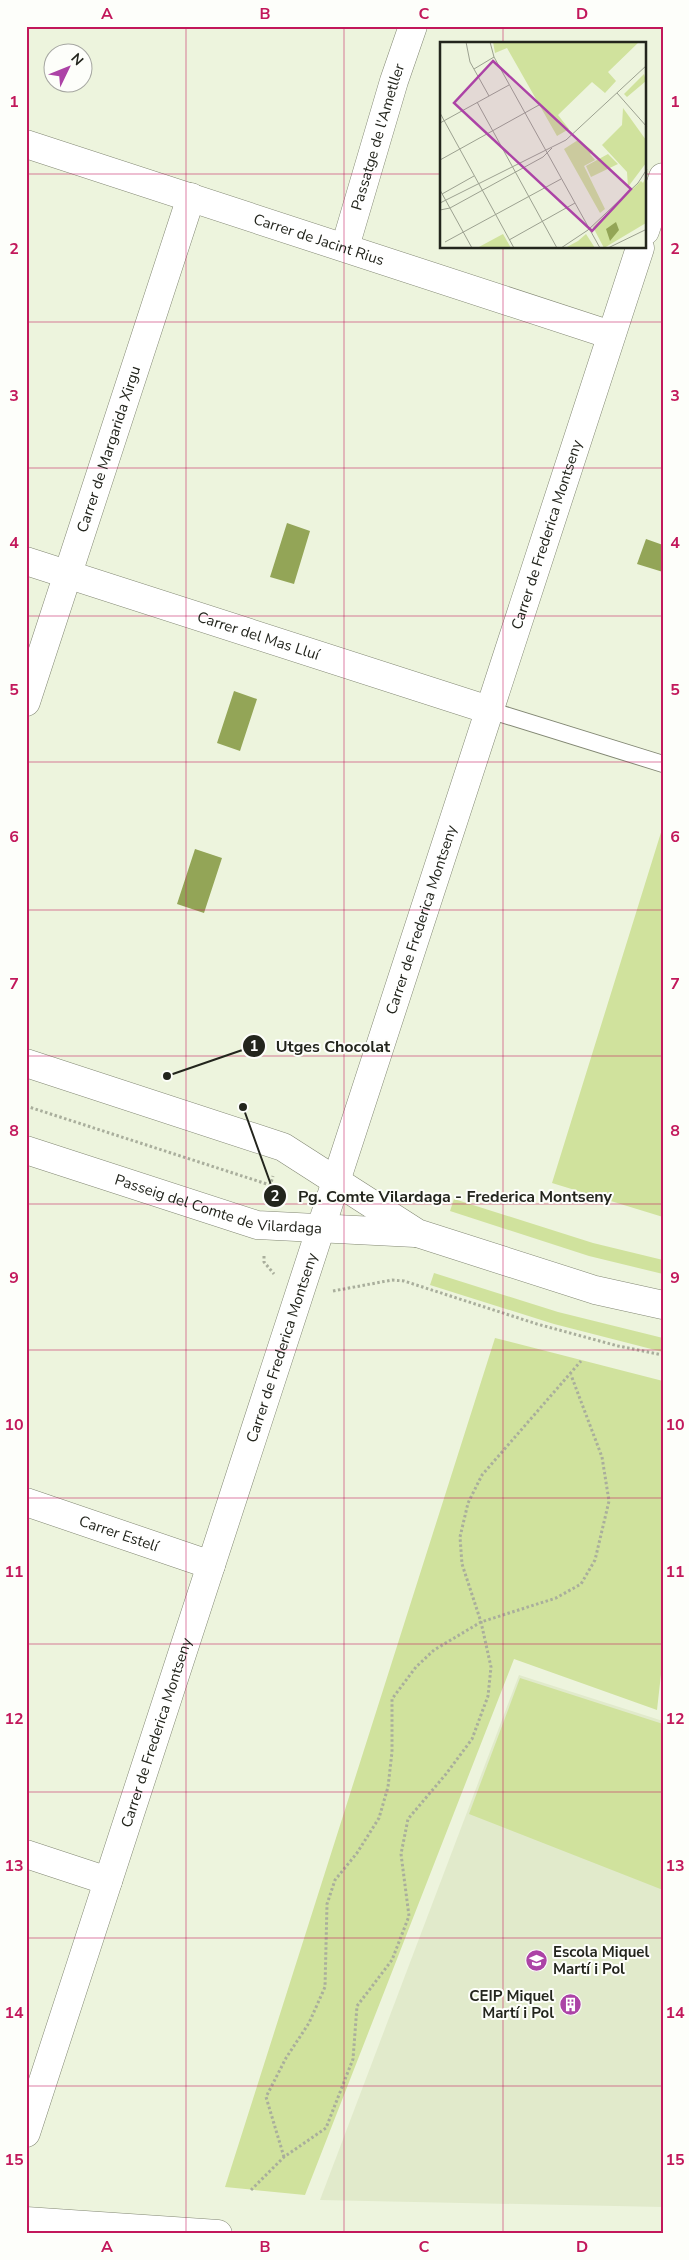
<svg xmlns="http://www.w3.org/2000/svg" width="689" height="2260" viewBox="0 0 689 2260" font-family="'Nunito Sans',sans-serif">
<rect width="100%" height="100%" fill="#edf4dd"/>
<!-- built -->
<path fill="#e1eacb" d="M 519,1675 L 663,1721 L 663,2207 L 320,2200 Z"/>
<!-- green -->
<path fill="#d0e29d" d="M 663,826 L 663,1217 L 552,1183 Z
M 454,1199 L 593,1243 L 663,1260 L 663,1274 L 589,1256 L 450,1211 Z
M 434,1273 L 558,1312 L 663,1338 L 663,1352 L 554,1324 L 430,1285 Z
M 495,1338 L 663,1381 L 663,1656 L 657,1710 L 514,1659 L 305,2195 L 225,2187 Z
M 520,1678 L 663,1724 L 663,1890 L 469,1814 Z"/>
<!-- water -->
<path fill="#93a557" d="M 287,523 L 310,531 L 294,584 L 270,577 Z
M 646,539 L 663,545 L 663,572 L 637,564 Z
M 234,691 L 257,699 L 240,751 L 217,743 Z
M 195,849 L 222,858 L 204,913 L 177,904 Z"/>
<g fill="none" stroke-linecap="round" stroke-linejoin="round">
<defs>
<path id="lane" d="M 489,710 L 663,764"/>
<g id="street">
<path id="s1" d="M 26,144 L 611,335"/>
<path d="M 645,231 L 663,177"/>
<path id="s2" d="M 345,247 L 394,81 L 413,26"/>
<path id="s3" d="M 26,561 L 489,710"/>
<path id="s4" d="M 26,702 L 191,197"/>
<path id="s5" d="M 26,1502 L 211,1565"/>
<path d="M 26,1854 L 108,1881"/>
<path id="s6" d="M 26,2133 L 640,248"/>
<path d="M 26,2221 L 218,2234"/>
</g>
<g id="secondary">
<path d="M 26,1063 L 283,1147 L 417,1233 L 595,1290 L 663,1305"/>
<path id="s7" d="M 26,1150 L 257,1225 L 415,1233"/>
</g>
</defs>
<!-- lane casing -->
<use href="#lane" stroke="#828773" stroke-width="18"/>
<!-- street casing -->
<use href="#street" stroke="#828773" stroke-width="29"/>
<!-- secondary casing -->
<use href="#secondary" stroke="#828773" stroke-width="29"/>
<!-- path -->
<path stroke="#a9ae9c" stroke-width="3" stroke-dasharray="2.5 2.5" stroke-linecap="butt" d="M 26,1106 L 270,1185
M 267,1196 L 273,1176
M 264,1256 L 264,1262 L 274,1274
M 333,1291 L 392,1280 L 404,1281 L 537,1324 L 618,1346 L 663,1355
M 284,2157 L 266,2097 L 286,2058 L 309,2023 L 325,1987 L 327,1904 L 335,1880 L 357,1853 L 379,1818 L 388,1787 L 392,1752 L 392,1699 L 416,1667 L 434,1650 L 481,1622 L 556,1598 L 581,1584 L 595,1560 L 609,1501 L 602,1457 L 571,1375
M 251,2190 L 284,2157 L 326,2128 L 353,2059 L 357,2006 L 392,1960 L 409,1916 L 401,1854 L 408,1819 L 446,1774 L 472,1739 L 488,1696 L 491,1667 L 481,1622 L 462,1564 L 460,1537 L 468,1503 L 482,1475 L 581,1361"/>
<!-- lane -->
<use href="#lane" stroke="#fff" stroke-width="16"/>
<!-- street -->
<use href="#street" stroke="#fff" stroke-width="28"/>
<!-- secondary -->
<use href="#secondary" stroke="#fff" stroke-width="28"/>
</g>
<!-- grid -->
<path fill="none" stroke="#c2185b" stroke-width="1" stroke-opacity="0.55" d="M 186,26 L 186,2234M 344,26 L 344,2234M 503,26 L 503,44M 26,174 L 442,174M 645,174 L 663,174M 503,248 L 503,2234M 26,322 L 663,322M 26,468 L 663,468M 26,616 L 663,616M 26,762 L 663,762M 26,910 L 663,910M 26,1056 L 663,1056M 26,1204 L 663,1204M 26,1350 L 663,1350M 26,1498 L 663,1498M 26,1644 L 663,1644M 26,1792 L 663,1792M 26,1938 L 663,1938M 26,2086 L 663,2086"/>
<!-- icons -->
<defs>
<symbol id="school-disc" viewBox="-11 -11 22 22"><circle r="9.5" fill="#ac43a6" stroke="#fdfefa"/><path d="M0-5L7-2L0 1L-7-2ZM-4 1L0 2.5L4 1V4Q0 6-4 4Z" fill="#fff"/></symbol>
<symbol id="building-disc" viewBox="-11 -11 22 22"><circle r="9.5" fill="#ac43a6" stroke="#fdfefa"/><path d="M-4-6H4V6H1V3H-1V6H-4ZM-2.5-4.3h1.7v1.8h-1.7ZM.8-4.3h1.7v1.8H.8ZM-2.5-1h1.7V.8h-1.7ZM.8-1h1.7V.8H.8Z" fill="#fff"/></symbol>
</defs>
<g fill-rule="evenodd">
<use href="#school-disc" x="524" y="1948" width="25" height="25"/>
<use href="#building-disc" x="558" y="1992" width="25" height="25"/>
</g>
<g text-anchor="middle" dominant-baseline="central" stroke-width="4" stroke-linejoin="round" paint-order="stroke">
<!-- street labels -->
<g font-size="15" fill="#23251d" stroke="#fdfefa">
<text stroke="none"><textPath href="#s2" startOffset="115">Passatge de l'Ametller</textPath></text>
<text stroke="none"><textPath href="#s1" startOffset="308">Carrer de Jacint Rius</textPath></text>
<text stroke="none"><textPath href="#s4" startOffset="266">Carrer de Margarida Xirgu</textPath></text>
<text stroke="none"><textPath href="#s6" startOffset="1681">Carrer de Frederica Montseny</textPath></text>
<text stroke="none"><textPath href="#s3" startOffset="244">Carrer del Mas Lluí</textPath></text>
<text stroke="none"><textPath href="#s6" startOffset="1276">Carrer de Frederica Montseny</textPath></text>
<text stroke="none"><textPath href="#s7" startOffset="201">Passeig del Comte de Vilardaga</textPath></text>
<text stroke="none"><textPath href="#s6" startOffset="826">Carrer de Frederica Montseny</textPath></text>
<text stroke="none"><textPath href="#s5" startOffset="98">Carrer Estelí</textPath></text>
<text stroke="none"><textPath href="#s6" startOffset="421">Carrer de Frederica Montseny</textPath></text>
</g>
<!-- poi labels -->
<g font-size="15" font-weight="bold" fill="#23251d" stroke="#fdfefa" text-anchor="start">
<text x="553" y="1952">Escola Miquel<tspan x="553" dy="17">Martí i Pol</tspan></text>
<text x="554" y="1996" text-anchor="end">CEIP Miquel<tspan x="554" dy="17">Martí i Pol</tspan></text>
</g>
</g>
<!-- overview -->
<g transform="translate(440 42)">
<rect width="206" height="206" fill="#edf4dd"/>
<path d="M 53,0 L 199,0 L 168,30 L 176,39 L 165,51 L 152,40 L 118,73 L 129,87 L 117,94 L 67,6 L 55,11 ZM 204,32 L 206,39 L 187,55 L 184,52 ZM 183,66 L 206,98 L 206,121 L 188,145 L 187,130 L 162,103 L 182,83 ZM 138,98 L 153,109 L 150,112 L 155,118 L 144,124 L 165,167 L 160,171 L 124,107 ZM 168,112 L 178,122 L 151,135 L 146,124 ZM 206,134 L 206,181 L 164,206 L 153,185 L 201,139 L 203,141 ZM 63,192 L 71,206 L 37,206 ZM 146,192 L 155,206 L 125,206 L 138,199 Z" fill="#d0e29d"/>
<path d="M 176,180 L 179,188 L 170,199 L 166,187 Z" fill="#93a557"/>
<path fill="none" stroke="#9ca190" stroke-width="1" d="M 26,0 L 30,20 L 49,54M 50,0 L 54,15 L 160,206M 34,27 L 54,15M 177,51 L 207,85M 37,60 L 117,206M 0,71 L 74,206M 0,81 L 69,43M 0,118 L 99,63M 0,148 L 32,206M 2,152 L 34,134M 0,161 L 126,98 L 207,23M 0,168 L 10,166 L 103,115 L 112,106M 69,198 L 135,161M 5,200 L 121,137M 121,206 L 148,188 L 198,141 L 207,127M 168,206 L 207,187"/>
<path fill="#ac43a6" fill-opacity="0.15" stroke="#ac43a6" stroke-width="2.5" d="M 53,19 L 191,147 L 152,189 L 14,61 Z"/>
<rect width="206" height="206" fill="none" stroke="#23251d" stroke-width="2.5"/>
</g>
<!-- callouts -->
<path fill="none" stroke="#23251d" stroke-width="2" d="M167 1076L254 1046M243 1107L275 1196"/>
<g fill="#23251d" stroke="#fdfefa" stroke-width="2">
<circle cx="167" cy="1076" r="5"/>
<circle cx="243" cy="1107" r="5"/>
<circle cx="254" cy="1046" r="12"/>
<circle cx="275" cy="1196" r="12"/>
</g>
<g font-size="15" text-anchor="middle" font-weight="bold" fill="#fff">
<text x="254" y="1051">1</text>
<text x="275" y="1201">2</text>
</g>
<g font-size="16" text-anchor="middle" font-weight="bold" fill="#23251d" stroke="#fdfefa" stroke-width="4" stroke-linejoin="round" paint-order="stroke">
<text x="333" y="1052">Utges Chocolat</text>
<text x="455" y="1202">Pg. Comte Vilardaga - Frederica Montseny</text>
</g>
<!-- border -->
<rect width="689" height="2260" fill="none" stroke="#fdfefa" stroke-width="55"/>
<!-- north arrow -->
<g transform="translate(68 68) rotate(47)"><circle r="24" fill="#fdfefa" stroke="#a6a7a2"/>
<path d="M0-4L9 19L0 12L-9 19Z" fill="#ac43a6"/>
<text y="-8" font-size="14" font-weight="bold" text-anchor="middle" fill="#23251d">N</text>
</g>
<rect x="28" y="28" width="634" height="2204" fill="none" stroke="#c2185b" stroke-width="2"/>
<g font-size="16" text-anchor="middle" font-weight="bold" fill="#c2185b">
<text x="107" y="19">A</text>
<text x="265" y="19">B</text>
<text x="424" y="19">C</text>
<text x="582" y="19">D</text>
<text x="14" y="107">1</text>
<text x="675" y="107">1</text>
<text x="14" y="254">2</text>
<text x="675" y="254">2</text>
<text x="14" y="401">3</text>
<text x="675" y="401">3</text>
<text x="14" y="548">4</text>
<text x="675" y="548">4</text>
<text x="14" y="695">5</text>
<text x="675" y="695">5</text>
<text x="14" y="842">6</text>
<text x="675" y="842">6</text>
<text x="14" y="989">7</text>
<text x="675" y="989">7</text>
<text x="14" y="1136">8</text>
<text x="675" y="1136">8</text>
<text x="14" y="1283">9</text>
<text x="675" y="1283">9</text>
<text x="14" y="1430">10</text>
<text x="675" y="1430">10</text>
<text x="14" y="1577">11</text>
<text x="675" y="1577">11</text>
<text x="14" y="1724">12</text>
<text x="675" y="1724">12</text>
<text x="14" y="1871">13</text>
<text x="675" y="1871">13</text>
<text x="14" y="2018">14</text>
<text x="675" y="2018">14</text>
<text x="14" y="2165">15</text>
<text x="675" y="2165">15</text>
<text x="107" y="2252">A</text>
<text x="265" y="2252">B</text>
<text x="424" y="2252">C</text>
<text x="582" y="2252">D</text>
</g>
</svg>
